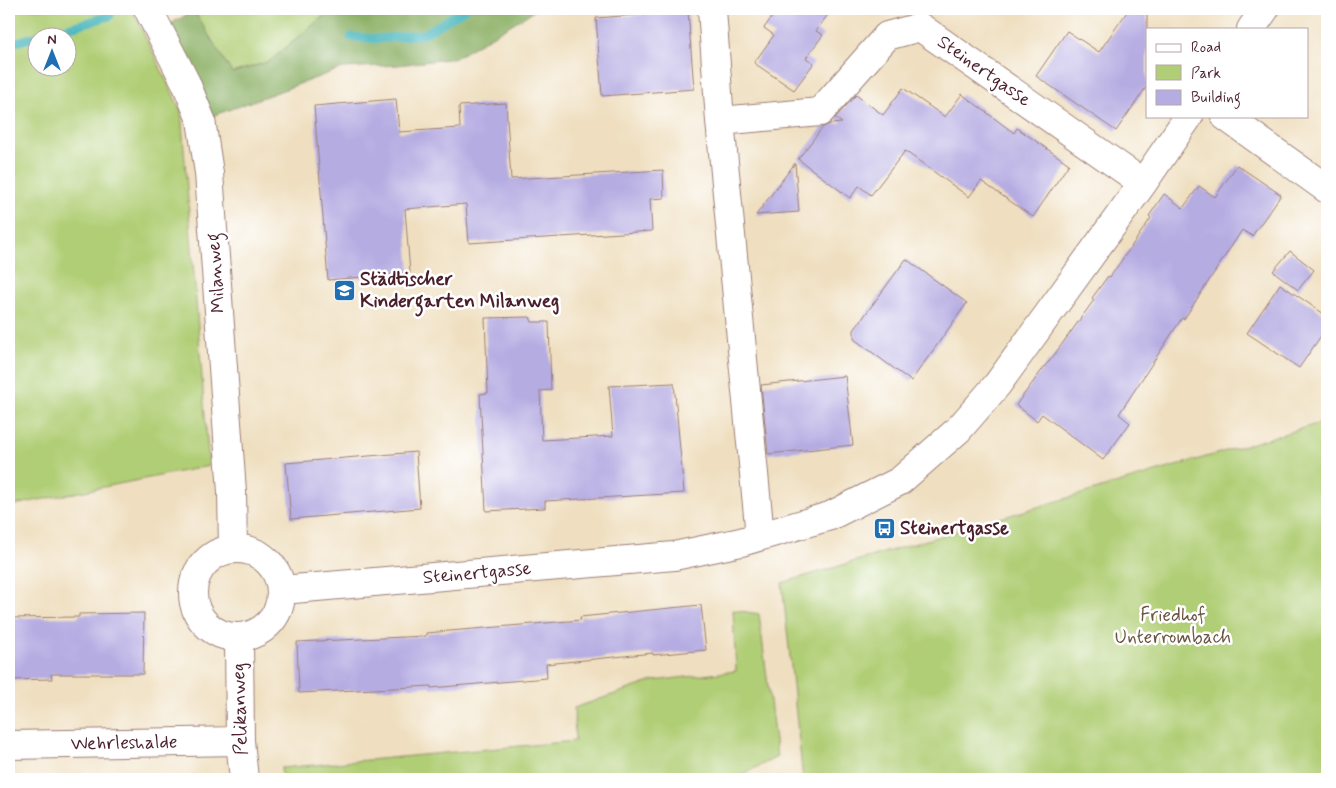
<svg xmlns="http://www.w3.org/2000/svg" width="1336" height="788" viewBox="0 0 1336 788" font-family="Mynerve,sans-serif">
<rect width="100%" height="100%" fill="#fff"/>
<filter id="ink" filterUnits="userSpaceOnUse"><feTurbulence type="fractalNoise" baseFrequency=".02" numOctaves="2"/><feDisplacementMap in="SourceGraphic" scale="10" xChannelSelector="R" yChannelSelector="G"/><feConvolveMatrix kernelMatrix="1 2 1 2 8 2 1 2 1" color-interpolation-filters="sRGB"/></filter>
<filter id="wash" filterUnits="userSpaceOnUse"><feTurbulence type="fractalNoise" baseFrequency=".0096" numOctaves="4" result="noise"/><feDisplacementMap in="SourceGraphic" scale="20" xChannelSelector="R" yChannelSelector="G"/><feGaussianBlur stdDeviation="1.12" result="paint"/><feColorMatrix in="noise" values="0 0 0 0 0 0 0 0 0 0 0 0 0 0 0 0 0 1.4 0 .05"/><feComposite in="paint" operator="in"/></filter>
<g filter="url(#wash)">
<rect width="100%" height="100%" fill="#efdfc0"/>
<!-- green -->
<path fill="#b0ce75" stroke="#7d7650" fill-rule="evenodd" d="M 9,9 L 132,9 L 181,111 L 209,466 L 9,506 ZM 38,38 L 68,38 L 68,68 L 38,68 Z
M 192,9 L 332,9 L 270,61 L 232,73 Z
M 1327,421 L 1327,779 L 803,779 L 782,583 Z
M 733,610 L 759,614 L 777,757 L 733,779 L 282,779 L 281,768 L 575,741 L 574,708 L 653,681 L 736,671 Z"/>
<!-- forest -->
<path fill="#8cb166" stroke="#6b6848" d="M 332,9 L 537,9 L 455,58 L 398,65 L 343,68 L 201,120 L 159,30 L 194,11 L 232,73 L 270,61 Z"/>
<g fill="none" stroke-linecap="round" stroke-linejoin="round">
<!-- stream -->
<path stroke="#43b3ba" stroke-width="9" d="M 351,37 L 378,39 L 424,34 L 465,9
M 9,44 L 110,16"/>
</g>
<g id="blocks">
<!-- building -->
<path fill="#b5ace2" d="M 778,9 L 832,9 L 816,31 L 823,35 L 806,58 L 814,63 L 794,90 L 754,63 L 774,35 L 764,28 Z
M 1129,9 L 1147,9 L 1147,86 L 1116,131 L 1036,76 L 1067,31 L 1099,52 Z
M 688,11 L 694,89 L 602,96 L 596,18 Z
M 903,88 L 945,117 L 962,94 L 1014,133 L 1017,128 L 1069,164 L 1033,217 L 981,181 L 969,197 L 905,151 L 871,195 L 859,186 L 850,198 L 798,159 L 823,127 L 830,124 L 842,123 L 835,118 L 856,95 L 883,115 Z
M 396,99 L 399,132 L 460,128 L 459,106 L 506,103 L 511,179 L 663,170 L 664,198 L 650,199 L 652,231 L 469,243 L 466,204 L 405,209 L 410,273 L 328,280 L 314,106 Z
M 795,163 L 799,212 L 756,215 Z
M 1237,165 L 1281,195 L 1252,236 L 1242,230 L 1184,319 L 1182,318 L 1119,414 L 1130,423 L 1103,460 L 1042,414 L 1037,421 L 1016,405 L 1048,362 L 1049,362 L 1094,300 L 1092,298 L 1108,276 L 1110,277 L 1151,218 L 1149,216 L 1164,194 L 1183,208 L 1199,186 L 1215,197 Z
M 1290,251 L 1314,270 L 1298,290 L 1273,271 Z
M 906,259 L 967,303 L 911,381 L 854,339 L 854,330 Z
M 1280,284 L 1327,316 L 1327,327 L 1299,368 L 1247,333 Z
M 530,317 L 532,322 L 549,322 L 551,390 L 540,391 L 542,440 L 613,436 L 609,386 L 674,383 L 684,493 L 545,501 L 545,508 L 486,511 L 480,394 L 488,393 L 485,318 Z
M 845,376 L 853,445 L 768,454 L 761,385 Z
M 416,452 L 420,508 L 291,519 L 286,463 Z
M 701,605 L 706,650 L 653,655 L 653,653 L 546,664 L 547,678 L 431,688 L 431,686 L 299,693 L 297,642 L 426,636 L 426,633 L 581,620 L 580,617 Z
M 144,613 L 143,674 L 51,674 L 52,679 L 9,680 L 9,618 L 79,617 L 79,614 Z"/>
</g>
</g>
<g filter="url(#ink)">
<use href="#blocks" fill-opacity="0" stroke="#9c7f76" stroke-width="1"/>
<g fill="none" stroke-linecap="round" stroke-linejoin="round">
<defs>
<path id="minor" d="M 148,9 L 186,83 L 201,120 L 209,173 L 232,492 L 233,549
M 712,9 L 720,121 L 760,536
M 1251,29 L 1265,9
M 1225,116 L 1327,189
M 720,121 L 820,112 L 887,36 L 920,27 L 1143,183
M193 593a44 44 0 1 1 88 0a44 44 0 1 1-88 0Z
M 282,590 L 674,556 L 741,542 L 830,516 L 900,481 L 958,430 L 997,385 L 1143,183 L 1189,116
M 239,638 L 240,741 L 244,779
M 9,745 L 240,741"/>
</defs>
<!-- minor casing -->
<use href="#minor" stroke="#9c7f76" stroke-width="30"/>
<!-- minor -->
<use href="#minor" stroke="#fff" stroke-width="28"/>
</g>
</g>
<!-- icons -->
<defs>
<symbol id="school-square" viewBox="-11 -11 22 22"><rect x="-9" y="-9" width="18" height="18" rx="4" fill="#1f6fb2" stroke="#fff"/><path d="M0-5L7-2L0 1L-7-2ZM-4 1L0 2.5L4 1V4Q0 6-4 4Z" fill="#fff"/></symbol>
<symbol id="bus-square" viewBox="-11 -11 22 22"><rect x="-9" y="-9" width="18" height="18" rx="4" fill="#1f6fb2" stroke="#fff"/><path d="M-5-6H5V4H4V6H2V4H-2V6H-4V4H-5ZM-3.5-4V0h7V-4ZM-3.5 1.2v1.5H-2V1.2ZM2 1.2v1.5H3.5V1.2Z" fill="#fff"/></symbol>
</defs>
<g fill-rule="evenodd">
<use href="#school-square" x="332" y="278" width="25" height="25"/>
<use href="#bus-square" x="872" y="516" width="25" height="25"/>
</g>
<g text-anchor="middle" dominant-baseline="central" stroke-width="5" stroke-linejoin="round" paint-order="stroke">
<!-- street labels -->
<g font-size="19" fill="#4a1f2b" stroke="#fff">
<text transform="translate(984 71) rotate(35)">Steinertgasse</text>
<text transform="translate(216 273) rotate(-94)">Milanweg</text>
<text transform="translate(477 573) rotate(-5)">Steinertgasse</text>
<text transform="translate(240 709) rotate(-92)">Pelikanweg</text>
<text transform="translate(124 743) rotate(-1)">Wehrleshalde</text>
</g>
<!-- poi labels -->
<g font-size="19" font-weight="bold" fill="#4a1f2b" stroke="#fff" text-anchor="start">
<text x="360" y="279">Städtischer<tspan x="360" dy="22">Kindergarten Milanweg</tspan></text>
<text x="900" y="528">Steinertgasse</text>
</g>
<!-- park labels -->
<g font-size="19" fill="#695441" stroke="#fff">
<text x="1173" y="615">Friedhof<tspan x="1173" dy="22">Unterrombach</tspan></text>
</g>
</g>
<!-- margin -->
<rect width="1336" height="788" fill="none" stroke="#fff" stroke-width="30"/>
<!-- legend -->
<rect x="1146" y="28" width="162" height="90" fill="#ffffff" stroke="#b7a5aa"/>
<rect x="1156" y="44" width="25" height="8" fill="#ffffff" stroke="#b7a5aa"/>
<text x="1191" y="52" font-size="15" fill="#4a1f2b">Road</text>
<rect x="1156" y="65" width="25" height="15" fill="#b0ce75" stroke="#b7a5aa"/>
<text x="1191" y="78" font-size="15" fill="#4a1f2b">Park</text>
<rect x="1156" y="90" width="25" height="15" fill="#b5ace2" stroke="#b7a5aa"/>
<text x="1191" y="102" font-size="15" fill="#4a1f2b">Building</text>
<!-- north arrow -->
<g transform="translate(52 52)"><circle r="24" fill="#ffffff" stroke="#b7a5aa"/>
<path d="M0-4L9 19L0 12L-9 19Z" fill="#1f6fb2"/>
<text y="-8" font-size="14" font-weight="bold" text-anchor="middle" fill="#4a1f2b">N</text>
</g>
</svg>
